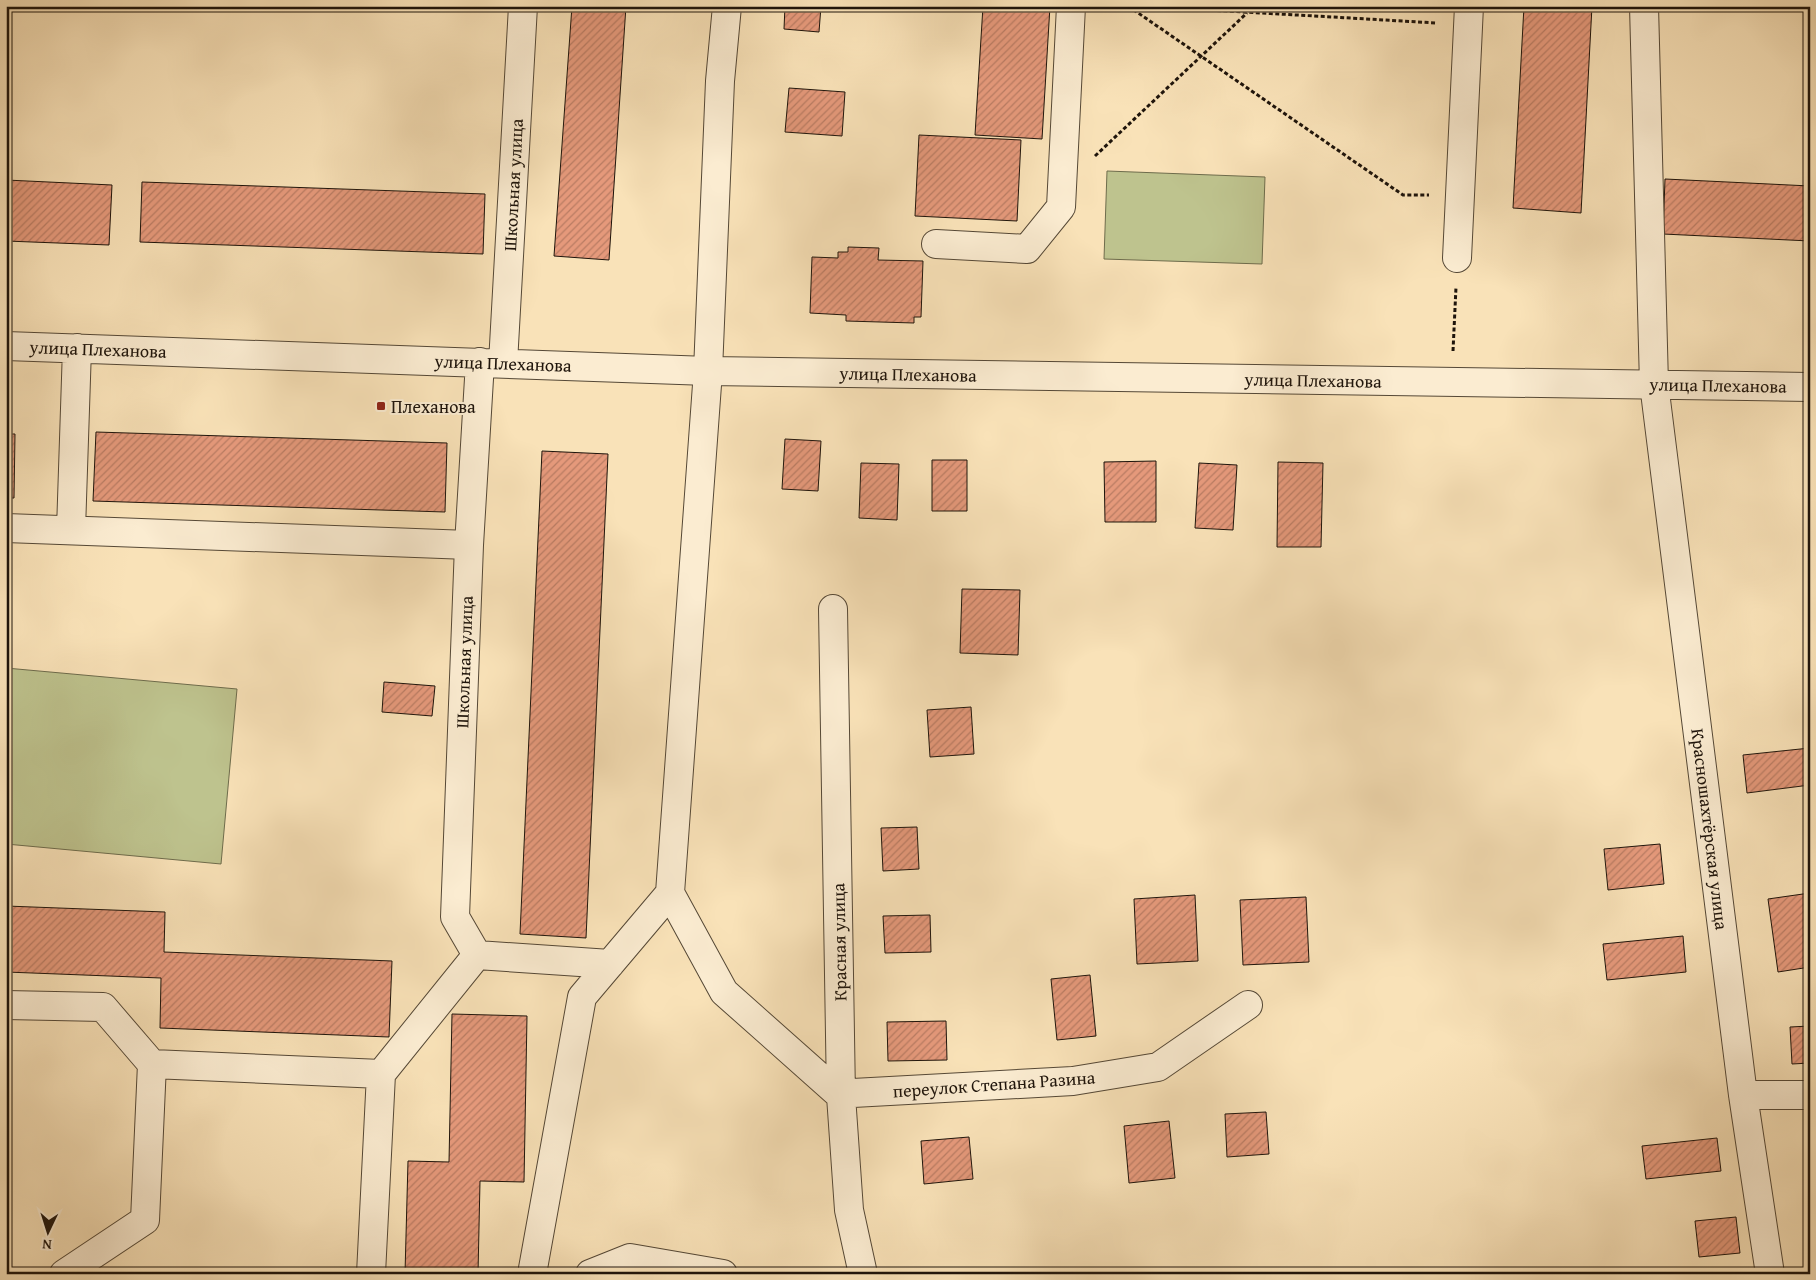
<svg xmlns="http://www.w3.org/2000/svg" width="1816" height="1280" viewBox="0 0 1816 1280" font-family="'Gentium Book Plus',serif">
<defs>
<pattern id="building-hatch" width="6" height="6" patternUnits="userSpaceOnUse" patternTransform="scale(1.25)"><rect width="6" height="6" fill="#e5997b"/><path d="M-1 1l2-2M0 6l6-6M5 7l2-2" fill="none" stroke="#b97c63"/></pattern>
</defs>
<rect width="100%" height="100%" fill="#f9e2b8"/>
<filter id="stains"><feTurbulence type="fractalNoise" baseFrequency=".004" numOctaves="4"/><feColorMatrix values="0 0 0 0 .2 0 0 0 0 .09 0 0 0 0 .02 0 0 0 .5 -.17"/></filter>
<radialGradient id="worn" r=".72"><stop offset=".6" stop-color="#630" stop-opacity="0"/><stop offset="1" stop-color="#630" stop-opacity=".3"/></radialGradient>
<!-- pitch -->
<path fill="#bec38e" stroke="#6e6c4c" d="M 1107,171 L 1265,177 L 1262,264 L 1104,259 Z
M 6,668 L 237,689 L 221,864 L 6,844 Z"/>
<!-- building -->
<path fill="url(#building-hatch)" stroke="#1e140b" d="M 572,6 L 626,6 L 609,260 L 554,256 Z
M 785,6 L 821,6 L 819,32 L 784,29 Z
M 983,6 L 1050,6 L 1042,139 L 975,135 Z
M 1524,6 L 1592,6 L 1581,213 L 1513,208 Z
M 789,88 L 845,92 L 842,136 L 785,132 Z
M 919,135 L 1021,140 L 1017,221 L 915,216 Z
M 1665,179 L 1810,186 L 1810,241 L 1663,234 Z
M 6,180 L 112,185 L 109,245 L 6,241 Z
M 142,182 L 485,194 L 483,254 L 140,242 Z
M 848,247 L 879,248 L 878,260 L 923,261 L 921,317 L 914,317 L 914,323 L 846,321 L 846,315 L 810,313 L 812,257 L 838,258 L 838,252 L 848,252 Z
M 96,432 L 447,443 L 445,512 L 93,501 Z
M 6,434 L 15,434 L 14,498 L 6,498 Z
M 785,439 L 821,441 L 818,491 L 782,489 Z
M 542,451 L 608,454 L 586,938 L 520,934 Z
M 932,460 L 967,460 L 967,511 L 932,511 Z
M 1156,461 L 1156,522 L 1105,522 L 1104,462 Z
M 1278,462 L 1323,463 L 1321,547 L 1277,547 Z
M 861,463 L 899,464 L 897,520 L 859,518 Z
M 1199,463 L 1237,465 L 1233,530 L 1195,528 Z
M 962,589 L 1020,590 L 1018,655 L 960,653 Z
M 384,682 L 435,686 L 432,716 L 382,712 Z
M 971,707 L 974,754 L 930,757 L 927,710 Z
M 1810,748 L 1810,785 L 1747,793 L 1743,755 Z
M 917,827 L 919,869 L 883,871 L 881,828 Z
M 1660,844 L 1664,884 L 1608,890 L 1604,849 Z
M 1810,893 L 1810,967 L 1778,972 L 1768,899 Z
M 1195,895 L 1198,961 L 1137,964 L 1134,899 Z
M 1306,897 L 1309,962 L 1243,965 L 1240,900 Z
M 6,906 L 165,912 L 164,952 L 392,961 L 389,1037 L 160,1028 L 161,978 L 6,972 Z
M 930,915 L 931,952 L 885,953 L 883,916 Z
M 1683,936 L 1686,972 L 1607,980 L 1603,944 Z
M 1090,975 L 1096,1036 L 1057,1040 L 1051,979 Z
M 452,1014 L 527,1016 L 524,1182 L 480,1181 L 478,1274 L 405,1274 L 408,1161 L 449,1162 Z
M 946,1021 L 947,1060 L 888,1061 L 887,1022 Z
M 1810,1026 L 1810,1063 L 1792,1064 L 1790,1027 Z
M 1266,1112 L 1269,1154 L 1227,1157 L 1225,1114 Z
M 1169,1121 L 1175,1178 L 1129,1183 L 1124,1126 Z
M 969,1137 L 973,1179 L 924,1184 L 921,1141 Z
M 1717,1138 L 1721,1171 L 1646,1179 L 1642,1146 Z
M 1736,1217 L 1740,1253 L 1699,1257 L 1695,1221 Z"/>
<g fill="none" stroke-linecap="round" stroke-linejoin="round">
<defs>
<path id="minor" d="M 1644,6 L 1654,384 L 1743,1095 L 1770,1274
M 936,244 L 1027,249 L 1061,207 L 1071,6
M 1457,258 L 1469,6
M 6,346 L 708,371 L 1810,387
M 503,363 L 523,6
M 6,528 L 469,545
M 71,530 L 77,348
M 833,609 L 841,1096 L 849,1210 L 863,1274
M 670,893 L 724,992 L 841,1096 L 853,1093 L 1073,1081 L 1158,1067 L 1248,1005
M 477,955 L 455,917 L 469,545 L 480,362
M 477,955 L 610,964
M 6,1005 L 103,1007 L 152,1064 L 381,1074 L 477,955
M 1743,1095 L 1810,1095
M 64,1274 L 145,1220 L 152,1064
M 371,1274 L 381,1074
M 532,1274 L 582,997 L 670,893 L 708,371 L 720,81 L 727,6
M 590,1274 L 630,1258 L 723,1274"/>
</defs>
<!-- minor casing -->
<use href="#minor" stroke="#554836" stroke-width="30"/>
<!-- path -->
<path stroke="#1e140b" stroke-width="3" stroke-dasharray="4 2.5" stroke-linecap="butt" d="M 1128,6 L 1403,195 L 1429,195
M 1139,6 L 1437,23
M 1095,156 L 1247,13
M 1453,351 L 1456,287"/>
<!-- minor -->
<use href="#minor" stroke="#fbecd1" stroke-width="28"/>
</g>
<!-- markers -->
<rect fill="#8f2418" stroke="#fbecd1" stroke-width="2" x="376" y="401" width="10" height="10" rx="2.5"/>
<g text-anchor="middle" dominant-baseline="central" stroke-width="4" stroke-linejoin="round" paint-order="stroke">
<!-- street labels -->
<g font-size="18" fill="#1e140b" stroke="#fbecd1">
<text transform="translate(513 185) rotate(-87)">Школьная улица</text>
<text transform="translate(98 349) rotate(2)">улица Плеханова</text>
<text transform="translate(503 363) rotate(2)">улица Плеханова</text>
<text transform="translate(908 374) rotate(1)">улица Плеханова</text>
<text transform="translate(1313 380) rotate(1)">улица Плеханова</text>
<text transform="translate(1718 385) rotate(1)">улица Плеханова</text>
<text transform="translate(464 662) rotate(-88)">Школьная улица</text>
<text transform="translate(1710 829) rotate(83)">Красношахтёрская улица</text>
<text transform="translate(839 942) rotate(-91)">Красная улица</text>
<text transform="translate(994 1084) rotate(-4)">переулок Степана Разина</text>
</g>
<!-- poi labels -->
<g font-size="18" fill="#1e140b" stroke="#fbecd1" text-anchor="start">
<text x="391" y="406">Плеханова</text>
</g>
</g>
<!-- margin -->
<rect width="1816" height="1280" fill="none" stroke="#f9e2b8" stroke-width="25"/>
<rect x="8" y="8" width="1801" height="1265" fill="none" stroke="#1e140b" stroke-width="2.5"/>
<rect x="12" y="12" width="1791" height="1255" fill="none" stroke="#1e140b"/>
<!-- north arrow -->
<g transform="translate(48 1232) rotate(184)" stroke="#fbecd1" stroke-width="4" paint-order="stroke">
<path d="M0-4L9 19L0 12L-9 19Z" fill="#1e140b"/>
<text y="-8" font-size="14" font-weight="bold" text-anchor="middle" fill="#1e140b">N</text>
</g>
<rect width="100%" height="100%" filter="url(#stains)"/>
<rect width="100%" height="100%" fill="url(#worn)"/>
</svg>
